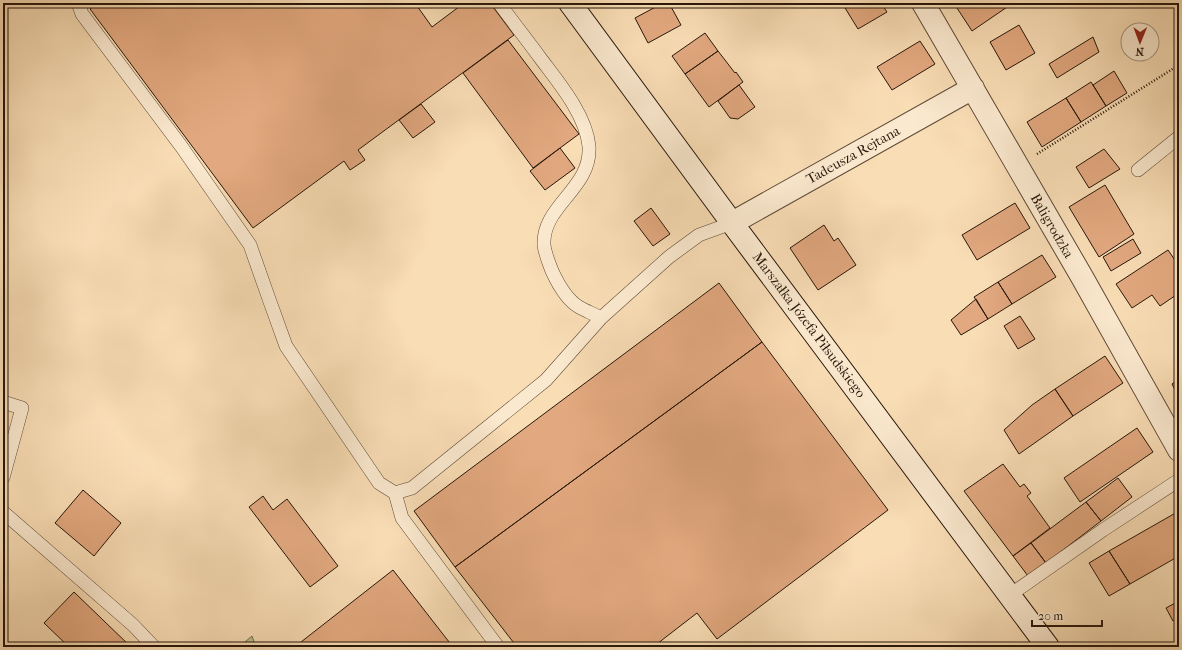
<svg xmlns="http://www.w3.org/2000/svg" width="1182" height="650" viewBox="0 0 1182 650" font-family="'IM FELL French Canon',serif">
<rect width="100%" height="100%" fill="#f9ddb5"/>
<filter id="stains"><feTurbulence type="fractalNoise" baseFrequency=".005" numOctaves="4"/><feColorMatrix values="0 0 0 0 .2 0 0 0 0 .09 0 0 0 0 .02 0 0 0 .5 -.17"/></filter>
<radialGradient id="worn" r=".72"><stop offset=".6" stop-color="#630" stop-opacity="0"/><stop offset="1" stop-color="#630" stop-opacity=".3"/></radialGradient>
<!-- green -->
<path fill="#bbc28f" stroke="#716c4c" d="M 252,636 L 256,647 L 239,647 Z"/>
<!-- building -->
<path fill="#e2a87f" stroke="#27160a" d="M 97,3 L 415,3 L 432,27 L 464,3 L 490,3 L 514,35 L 358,150 L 365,160 L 350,170 L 344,161 L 253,228 L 90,9 Z
M 663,3 L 669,3 L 681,25 L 648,43 L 635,18 Z
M 842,3 L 881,3 L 887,12 L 858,29 Z
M 965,3 L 1013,3 L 972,31 L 957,8 Z
M 1019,25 L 1035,53 L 1006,70 L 990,42 Z
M 705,33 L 718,51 L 685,74 L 672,56 Z
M 1093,37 L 1099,52 L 1057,78 L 1049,64 Z
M 508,40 L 579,134 L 533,168 L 463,73 Z
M 920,41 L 935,64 L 892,90 L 877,67 Z
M 718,51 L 735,73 L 736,72 L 743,82 L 709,107 L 685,74 Z
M 1114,71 L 1127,93 L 1106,106 L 1093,85 Z
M 1091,82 L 1106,106 L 1081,122 L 1066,98 Z
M 739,85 L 755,107 L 738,119 L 730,118 L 718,101 Z
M 1066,98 L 1081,122 L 1042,147 L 1027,122 Z
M 421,104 L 435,122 L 413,138 L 399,120 Z
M 560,148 L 575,168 L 545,190 L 530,171 Z
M 1104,149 L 1120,169 L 1089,188 L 1076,167 Z
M 1105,185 L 1134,234 L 1099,257 L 1069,207 Z
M 1015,203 L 1030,228 L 977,260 L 962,235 Z
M 651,208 L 670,234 L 653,246 L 634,221 Z
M 824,225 L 834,241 L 838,238 L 856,265 L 818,290 L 790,248 Z
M 1133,239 L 1141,253 L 1111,271 L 1103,257 Z
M 1168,250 L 1179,266 L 1179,293 L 1160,306 L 1152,295 L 1132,308 L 1116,284 Z
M 1042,255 L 1056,277 L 1012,304 L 998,282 Z
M 998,282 L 1012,304 L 988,319 L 974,297 Z
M 719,283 L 762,342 L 455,567 L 414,511 Z
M 976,299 L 988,319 L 961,335 L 951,320 Z
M 1020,316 L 1035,339 L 1018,349 L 1004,326 Z
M 762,342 L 888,510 L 717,639 L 697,613 L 653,647 L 517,647 L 455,567 Z
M 1105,356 L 1123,383 L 1073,416 L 1055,389 Z
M 1179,379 L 1179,398 L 1172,384 Z
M 1055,389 L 1073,416 L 1019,454 L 1004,430 L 1032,405 Z
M 1137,428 L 1153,452 L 1080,502 L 1064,478 Z
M 1003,464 L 1020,487 L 1024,484 L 1031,493 L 1027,496 L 1050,528 L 1013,556 L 964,491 Z
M 1118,478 L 1132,497 L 1101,521 L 1086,502 Z
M 83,490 L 121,523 L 94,556 L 55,523 Z
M 263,496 L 273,510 L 287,499 L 338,566 L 310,587 L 249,507 Z
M 1086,502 L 1101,521 L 1046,563 L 1031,543 Z
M 1179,511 L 1179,556 L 1130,584 L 1109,551 Z
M 1031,543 L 1046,563 L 1028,576 L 1013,556 Z
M 1109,551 L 1130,584 L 1109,596 L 1089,563 Z
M 393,570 L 453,647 L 305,647 L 301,642 Z
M 74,592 L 131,647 L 69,647 L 44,623 Z
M 1179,601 L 1179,618 L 1173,621 L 1166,608 Z"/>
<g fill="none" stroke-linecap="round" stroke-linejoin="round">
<defs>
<path id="lane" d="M 78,3 L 82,14 L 181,146 L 250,245 L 269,299 L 286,346 L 379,483 L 395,493 L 402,518 L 498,647
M 499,3 C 513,22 527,40 541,59 C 559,83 586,115 589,146 C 592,189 542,205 544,245 C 545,254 549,263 552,271 C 558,284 567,300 579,307 C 586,311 594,314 601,318
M 1138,170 L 1179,137
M 3,402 L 22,408 L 3,478
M 395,493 L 412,488 L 546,380 L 601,318 L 669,257 L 699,235 L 732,223
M 3,512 L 133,625 L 154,647
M 1010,595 L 1103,530 L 1179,480"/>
<path id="street" d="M 923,3 L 1082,277 L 1179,450
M 732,223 L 973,88"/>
<path id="secondary" d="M 570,3 L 732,223 L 1048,647"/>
</defs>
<!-- lane casing -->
<use href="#lane" stroke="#5c4835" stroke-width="14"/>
<!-- street casing -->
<use href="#street" stroke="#5c4835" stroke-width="24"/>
<!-- secondary casing -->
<use href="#secondary" stroke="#27160a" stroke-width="24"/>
<!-- path -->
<path stroke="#27160a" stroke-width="2.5" stroke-dasharray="1 2" stroke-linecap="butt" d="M 1037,154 L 1179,65"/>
<!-- lane -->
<use href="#lane" stroke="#fbe9cf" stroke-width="13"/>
<!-- street -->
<use href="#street" stroke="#fbe9cf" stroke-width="22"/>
<!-- secondary -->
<use href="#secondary" stroke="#fbe9cf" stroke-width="22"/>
</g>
<g text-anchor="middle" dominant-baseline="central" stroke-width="4" stroke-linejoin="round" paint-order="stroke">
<!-- street labels -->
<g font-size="14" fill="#27160a" stroke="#fbe9cf">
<text transform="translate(853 155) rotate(-29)">Tadeusza Rejtana</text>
<text transform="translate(1052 226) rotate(60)">Baligrodzka</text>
<text transform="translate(809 325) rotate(53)">Marszałka Józefa Piłsudskiego</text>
</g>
</g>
<!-- margin -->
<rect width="1182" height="650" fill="none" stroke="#f9ddb5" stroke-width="16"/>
<rect x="4" y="4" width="1174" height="642" fill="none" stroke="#27160a" stroke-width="2"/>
<rect x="8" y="8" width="1166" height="634" fill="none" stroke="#27160a"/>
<!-- north arrow -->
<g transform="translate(1140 42) rotate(181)"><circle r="19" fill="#fbe9cf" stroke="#a69580"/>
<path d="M0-3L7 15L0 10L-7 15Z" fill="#8f2418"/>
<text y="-6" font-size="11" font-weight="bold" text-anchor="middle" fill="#27160a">N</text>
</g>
<!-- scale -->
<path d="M1032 620v6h70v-6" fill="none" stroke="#27160a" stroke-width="2"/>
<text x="1038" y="620" font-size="12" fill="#27160a" stroke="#fbe9cf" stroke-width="3" paint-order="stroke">20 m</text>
<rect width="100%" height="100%" filter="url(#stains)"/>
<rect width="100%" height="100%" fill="url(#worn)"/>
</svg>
